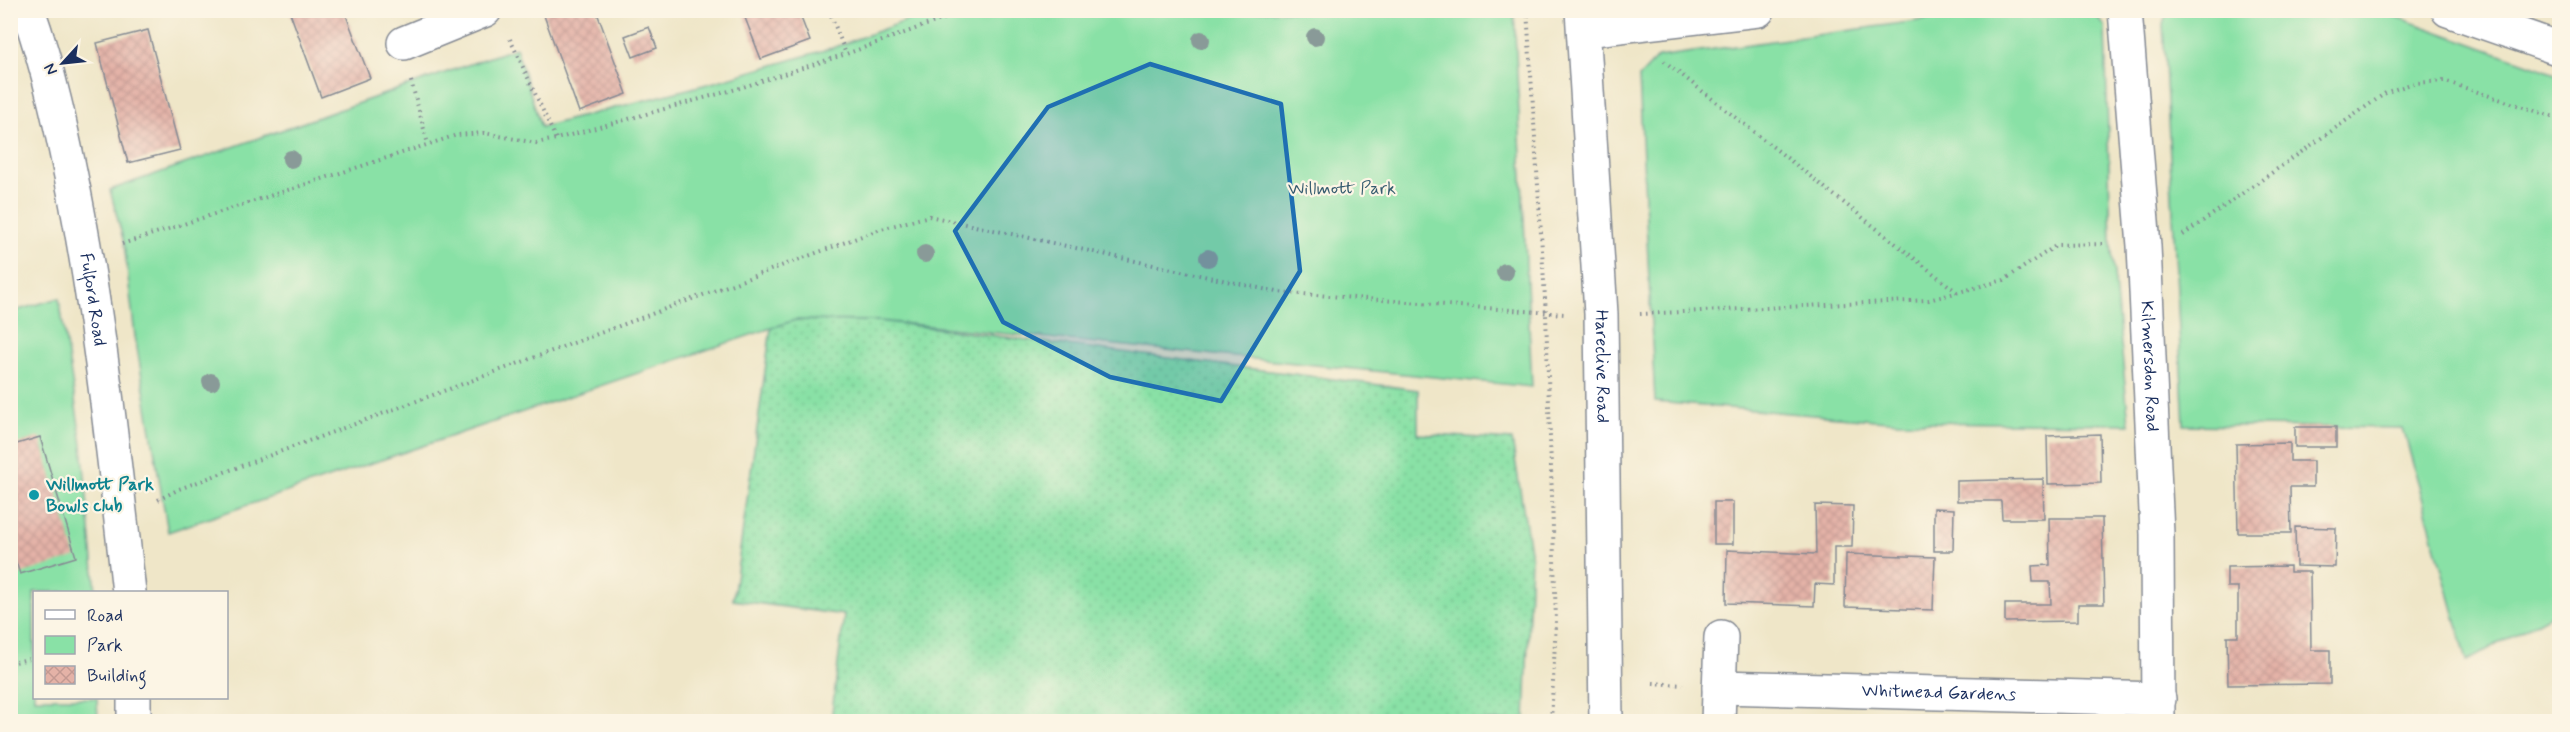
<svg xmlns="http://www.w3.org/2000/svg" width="2570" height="732" viewBox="0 0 2570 732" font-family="Mynerve,sans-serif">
<defs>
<pattern id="grass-dots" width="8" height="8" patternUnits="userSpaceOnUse" patternTransform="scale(1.5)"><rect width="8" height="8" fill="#89e1a6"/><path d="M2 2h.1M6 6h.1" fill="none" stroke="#76c191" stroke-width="1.8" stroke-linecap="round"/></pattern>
<pattern id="building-cross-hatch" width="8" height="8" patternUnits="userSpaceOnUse" patternTransform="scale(1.5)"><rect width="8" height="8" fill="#e4b2a7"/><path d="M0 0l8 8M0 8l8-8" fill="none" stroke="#c39992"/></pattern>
</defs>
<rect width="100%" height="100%" fill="#fcf5e5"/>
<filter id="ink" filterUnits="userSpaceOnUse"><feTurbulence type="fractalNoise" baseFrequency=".0167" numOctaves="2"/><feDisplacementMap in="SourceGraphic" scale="12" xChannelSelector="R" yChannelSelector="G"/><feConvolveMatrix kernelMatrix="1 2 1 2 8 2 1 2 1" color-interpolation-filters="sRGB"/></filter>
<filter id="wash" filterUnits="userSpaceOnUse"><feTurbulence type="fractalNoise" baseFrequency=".008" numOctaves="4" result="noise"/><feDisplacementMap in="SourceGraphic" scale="24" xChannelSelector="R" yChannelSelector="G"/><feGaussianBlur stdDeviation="1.35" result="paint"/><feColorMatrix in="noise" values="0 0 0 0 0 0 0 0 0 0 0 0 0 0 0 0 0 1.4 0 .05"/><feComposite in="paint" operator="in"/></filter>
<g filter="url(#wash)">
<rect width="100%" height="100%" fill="#efe6c8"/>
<!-- grass -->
<path fill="url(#grass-dots)" stroke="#528882" stroke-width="1.5" d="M 795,320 L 880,321 L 1418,390 L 1418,434 L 1512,440 L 1531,557 L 1525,721 L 831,721 L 844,615 L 733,600 L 771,328 Z"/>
<!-- park -->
<path fill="#89e1a6" stroke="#528882" stroke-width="1.5" d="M 1995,10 L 2092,11 L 2105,26 L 2111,244 L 2129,424 L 1900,422 L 1655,402 L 1639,77 L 1658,57 Z
M 932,11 L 1514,11 L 1532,387 L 880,321 L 795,320 L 168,532 L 135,336 L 124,243 L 110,190 L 516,48 L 541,127 L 715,82 L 835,47 Z
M 2168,11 L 2380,11 L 2559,75 L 2559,610 L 2467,661 L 2403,428 L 2184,425 L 2163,24 Z
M 59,298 L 82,445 L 96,592 L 34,592 L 34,698 L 97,698 L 98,721 L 11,722 L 11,312 Z"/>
<g id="blocks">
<!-- building -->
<path fill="url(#building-cross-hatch)" d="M 289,10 L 344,10 L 370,78 L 321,97 Z
M 542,10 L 596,10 L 627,94 L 579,112 Z
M 742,10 L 798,10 L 810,41 L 761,59 Z
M 649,27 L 657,48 L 633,57 L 625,36 Z
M 148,30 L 180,150 L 128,163 L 97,43 Z
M 2295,427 L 2336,427 L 2336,447 L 2295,447 Z
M 2100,434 L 2101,483 L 2048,484 L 2047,436 Z
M 40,437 L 76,557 L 20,574 L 10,544 L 10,446 Z
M 2290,443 L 2290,461 L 2313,461 L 2313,487 L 2290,487 L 2291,533 L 2238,533 L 2236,444 Z
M 2043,479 L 2044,519 L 2002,519 L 2001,501 L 1957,501 L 1957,481 Z
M 1714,502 L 1733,502 L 1733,544 L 1714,544 Z
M 1815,505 L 1853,506 L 1852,547 L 1834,547 L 1834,585 L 1815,584 L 1814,606 L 1726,603 L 1727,550 L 1816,554 Z
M 1934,508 L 1954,509 L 1953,551 L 1934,551 Z
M 2049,518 L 2102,518 L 2104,604 L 2078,604 L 2078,621 L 2005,622 L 2005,604 L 2051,604 L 2050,582 L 2033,582 L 2032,566 L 2050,565 Z
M 2295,527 L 2336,528 L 2335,567 L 2296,566 Z
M 1846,554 L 1935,557 L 1933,610 L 1845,607 Z
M 2290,566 L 2290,572 L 2310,572 L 2311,650 L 2330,650 L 2330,684 L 2228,685 L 2227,636 L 2238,636 L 2238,587 L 2227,587 L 2227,567 Z"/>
</g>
</g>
<g filter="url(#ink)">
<use href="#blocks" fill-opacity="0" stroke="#858a93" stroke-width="1.5"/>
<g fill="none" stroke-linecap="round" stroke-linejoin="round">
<defs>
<g id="street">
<path id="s1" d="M 28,10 C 49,69 62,131 74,191 C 100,324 114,458 129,592"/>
<path id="s2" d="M 1582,10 L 1601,314 L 1606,722"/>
<path id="s3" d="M 2125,10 L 2144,246 L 2157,534 L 2158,722"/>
<path d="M 2448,10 L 2560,49"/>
<path d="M 1585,30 L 1758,10"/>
<path d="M 404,43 L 485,10"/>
<path id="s4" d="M 1719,687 L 2159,699"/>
<path d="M 134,698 L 134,722"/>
<path d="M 1718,722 L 1721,637"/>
</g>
</defs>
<!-- street casing -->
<use href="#street" stroke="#858a93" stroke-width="36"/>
<!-- path -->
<path stroke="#858a93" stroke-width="4" stroke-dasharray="1.5 4.5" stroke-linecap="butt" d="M 829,10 L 846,54
M 1527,10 L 1546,314 L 1556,621 L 1551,722
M 510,39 L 556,139
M 1664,61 L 1957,292
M 411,81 L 428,144
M 2183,235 L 2387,92 L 2414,83 L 2444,81 L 2560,119
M 122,244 L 457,135 L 484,133 L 536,143 L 556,139 L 740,88 L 846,54 L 968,10
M 1640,314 L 1929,300 L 2004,280 L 2057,245 L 2105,244
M 158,500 L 179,489 L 881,229 L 929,216 L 1277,292 L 1564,314
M 10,663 L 34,658
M 1653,683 L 1683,685"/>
<!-- street -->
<use href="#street" stroke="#fff" stroke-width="33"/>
</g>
<!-- trees -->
<g fill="#899a98">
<circle cx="1315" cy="37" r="9"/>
<circle cx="1201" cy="40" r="9"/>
<circle cx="291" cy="159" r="9"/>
<circle cx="925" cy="254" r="9"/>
<circle cx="1208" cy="258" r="9"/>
<circle cx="1505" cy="272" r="9"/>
<circle cx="211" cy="382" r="9"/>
</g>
</g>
<!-- marked area -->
<path fill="#1f6fb2" fill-opacity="0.2" stroke="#1f6fb2" stroke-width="4.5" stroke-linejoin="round" d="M 1150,64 L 1281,104 L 1300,271 L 1221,401 L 1110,377 L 1003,322 L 955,231 L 1048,107 Z"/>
<!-- markers -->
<circle fill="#0f9aa8" stroke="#fcf5e5" stroke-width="2" cx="34" cy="495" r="6"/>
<g text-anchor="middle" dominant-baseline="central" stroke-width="4.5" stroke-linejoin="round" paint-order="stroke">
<!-- park labels -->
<g font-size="18" fill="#365c70" stroke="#fcf5e5">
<text x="1342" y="189">Willmott Park</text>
</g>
<!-- street labels -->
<g font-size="18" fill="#1b2f5e" stroke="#fcf5e5">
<text stroke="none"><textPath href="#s1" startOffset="297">Fulford Road</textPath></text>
<text stroke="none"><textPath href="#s2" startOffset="357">Hareclive Road</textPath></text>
<text stroke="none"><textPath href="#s3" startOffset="357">Kilmersdon Road</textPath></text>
<text stroke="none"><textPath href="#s4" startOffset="220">Whitmead Gardens</textPath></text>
</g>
<!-- culture labels -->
<g font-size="18" font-weight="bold" fill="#0d838f" stroke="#fcf5e5" text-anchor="start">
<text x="46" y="485">Willmott Park<tspan x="46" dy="21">Bowls club</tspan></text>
</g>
</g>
<!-- margin -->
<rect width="2570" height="732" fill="none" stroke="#fcf5e5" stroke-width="36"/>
<!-- legend -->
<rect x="33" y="591" width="195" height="108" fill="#fcf5e5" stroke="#a2a6af" stroke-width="1.5"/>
<rect x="45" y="610" width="30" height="9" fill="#ffffff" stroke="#a2a6af" stroke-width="1.5"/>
<text x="87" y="621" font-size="18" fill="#1b2f5e">Road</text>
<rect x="45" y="636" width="30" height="18" fill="#89e1a6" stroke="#a2a6af" stroke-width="1.5"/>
<text x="87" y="651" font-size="18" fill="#1b2f5e">Park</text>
<rect x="45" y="666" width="30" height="18" fill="url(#building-cross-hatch)" stroke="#a2a6af" stroke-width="1.5"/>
<text x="87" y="681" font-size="18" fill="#1b2f5e">Building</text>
<!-- north arrow -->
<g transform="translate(63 63) rotate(243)" stroke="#fcf5e5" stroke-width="4.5" paint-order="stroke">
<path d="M0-4.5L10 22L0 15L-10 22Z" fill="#1b2f5e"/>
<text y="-9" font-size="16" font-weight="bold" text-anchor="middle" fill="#1b2f5e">N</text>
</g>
</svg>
